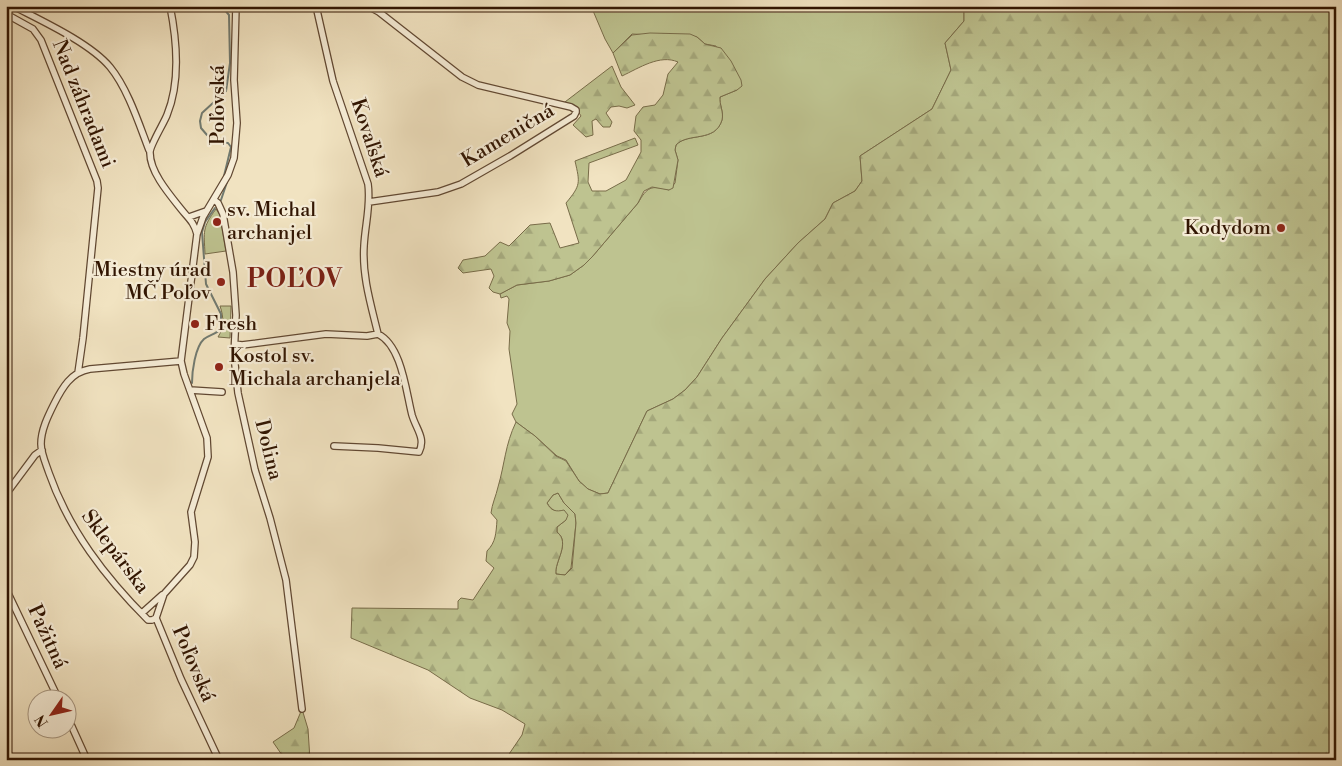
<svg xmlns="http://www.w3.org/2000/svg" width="1342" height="766" viewBox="0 0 1342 766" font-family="'Libre Bodoni',serif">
<defs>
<pattern id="forest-firs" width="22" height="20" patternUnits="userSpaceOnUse" patternTransform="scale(1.25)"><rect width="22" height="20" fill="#bec390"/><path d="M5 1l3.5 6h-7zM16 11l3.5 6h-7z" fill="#a4a77b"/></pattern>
</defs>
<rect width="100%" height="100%" fill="#f1e3c1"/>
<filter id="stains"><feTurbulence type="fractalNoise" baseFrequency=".004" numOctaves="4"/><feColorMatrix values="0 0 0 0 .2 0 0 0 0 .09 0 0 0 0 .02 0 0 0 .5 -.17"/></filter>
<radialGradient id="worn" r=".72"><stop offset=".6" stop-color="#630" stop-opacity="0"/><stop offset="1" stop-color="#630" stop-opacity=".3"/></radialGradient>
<!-- green -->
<path fill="#bec390" stroke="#786c49" d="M 591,6 L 964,6 L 964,21 L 945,43 L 951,70 L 932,109 L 860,156 L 862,181 L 855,191 L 833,203 L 825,219 L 798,243 L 765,279 L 722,338 L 697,377 L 685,390 L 673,399 L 647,411 L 608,493 L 600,494 L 588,489 L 579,481 L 566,460 L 557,456 L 535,436 L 516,422 L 512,414 L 517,404 L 509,349 L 510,331 L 507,323 L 509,299 L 507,296 L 501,298 L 500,294 L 517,285 L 549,281 L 570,275 L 584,265 L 592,257 L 638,203 C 647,187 651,185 669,190 L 675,183 L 678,160 L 675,150 L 676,145 C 688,132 715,143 722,120 C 724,112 719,104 720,97 L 737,90 L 716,46 L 705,44 L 697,37 L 632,34 L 613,53 L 605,39 Z
M 216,209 L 220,215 L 226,251 L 205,254 C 204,231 202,228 216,209 Z
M 220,306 L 231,306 L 230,338 L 218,337 C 224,328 224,317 220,306 Z
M 558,493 L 564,503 L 575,514 L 576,523 L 571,568 L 565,575 L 556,574 C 554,562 571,543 557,532 L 557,527 L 566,520 C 560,514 551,510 547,503 L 553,495 Z"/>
<!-- forest -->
<path fill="url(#forest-firs)" stroke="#786c49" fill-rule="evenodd" d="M 964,6 L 1336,6 L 1336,760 L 505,760 L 522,735 L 525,724 L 502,710 L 470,698 L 428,670 L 351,638 L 352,608 L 458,609 L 458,601 L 461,598 L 473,600 L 494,568 L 486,561 L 487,551 C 496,542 496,533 497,520 L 491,513 C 492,504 496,496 498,487 C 505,463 505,445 516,422 L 535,436 L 556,456 L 566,461 L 579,481 L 588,489 L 600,494 L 608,493 L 647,411 L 673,399 L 685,390 L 697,377 L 722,338 L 765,279 L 798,243 L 825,219 L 833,203 L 855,191 L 862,181 L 860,156 L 932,109 L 951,70 L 945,43 L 964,21 ZM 558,493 L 564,503 L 575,514 L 576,523 L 572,568 L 565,575 L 556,574 C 554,562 571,543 557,532 L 557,527 L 566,520 L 568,515 L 564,510 C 556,512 551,511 547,503 L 553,495 Z
M 650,33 L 690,34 L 697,37 L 705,44 L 721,48 L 731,61 L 741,80 L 742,86 L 737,90 L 720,97 C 719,104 724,112 722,120 C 715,143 688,132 676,145 L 675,150 L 678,160 L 673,188 L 669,190 L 652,187 L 644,191 L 638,203 L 592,257 L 584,265 L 570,275 L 549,281 L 517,285 L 500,294 L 493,292 L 489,288 L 494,276 L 491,269 L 463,273 L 458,268 L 463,260 L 485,256 L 500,242 L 509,246 L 530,225 L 550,223 L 560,248 L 579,243 L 566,203 C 581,185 580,183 575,161 L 635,138 L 638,145 L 589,163 L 588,182 L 592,191 L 606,191 L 626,180 L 641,152 L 641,140 L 634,131 L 636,116 L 643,107 L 655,105 L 663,95 L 668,74 L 678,62 C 660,54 639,68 622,76 L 613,53 L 632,35 Z
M 612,66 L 621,87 L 635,105 L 627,108 L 619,106 L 611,107 L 606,113 L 612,122 L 610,127 L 603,127 L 596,119 L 592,121 L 593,135 L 586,137 L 573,125 L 581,116 L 578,111 L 561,105 Z
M 302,709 L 308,729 L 310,760 L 275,760 L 282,755 L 273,742 L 294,728 Z"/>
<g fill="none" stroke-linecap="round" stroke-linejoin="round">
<!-- stream -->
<path stroke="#717a70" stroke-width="2" d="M 218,6 L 224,9 L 229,15 L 230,63 L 226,91 L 202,113 L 200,121 L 201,128 L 207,135 L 217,142 L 228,143 L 231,147 L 224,176
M 221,200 L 227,182
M 192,383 C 192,372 195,347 204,339 C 209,335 216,334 221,329 L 221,314 L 206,284 L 202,232 L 205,222 L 215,208"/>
<defs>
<path id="minor" d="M 13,6 C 42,21 90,43 110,67 C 128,89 139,124 149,150
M 170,6 C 177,41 181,81 167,115 C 164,123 149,147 150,153 C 150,172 169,194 181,209 C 188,218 194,222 197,234
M 316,6 L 333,81 L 368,184 C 371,205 365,225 364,246 C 362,276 371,305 378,334 C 402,346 406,392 412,415 C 416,429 426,438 419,452 L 378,448 L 334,446
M 368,6 L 379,12 L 462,77 L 478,85 L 571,107 L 576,110 L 576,112 L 574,116 L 510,156 L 461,184 L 438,192 L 369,202
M 6,14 L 33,29 L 41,40 L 97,181 L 98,188 L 83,338 L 78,373
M 214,200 L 218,203 L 223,214 L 233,272 L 236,315 L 234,355 L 238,393 L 255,470 L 270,518 L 286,580 L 302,709
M 189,217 L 206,211
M 235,344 L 242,345 L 326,334 L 367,336 L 378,334
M 190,390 L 222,392
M 6,494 L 35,455 L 42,450
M 6,589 L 58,698
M 142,613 L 162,595
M 156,618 L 152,620 L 148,620 C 105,577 69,530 49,473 C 46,464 41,453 41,444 C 41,430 48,416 54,404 C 62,388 71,372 90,369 L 181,361
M 68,718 L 87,760
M 219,760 L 181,679 L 156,618 L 164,594 L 190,565 L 194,557 L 195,542 L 191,512 L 208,457 L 207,438 L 184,374 L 181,361 L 197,234 L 203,217 L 228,175 L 234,158 L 237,123 L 234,80 L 236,6"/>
</defs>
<!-- minor casing -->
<use href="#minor" stroke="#614832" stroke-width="8"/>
<!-- minor -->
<use href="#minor" stroke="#f6edd7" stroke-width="5.5"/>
</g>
<!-- markers -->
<g fill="#8f2418" stroke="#f6edd7" stroke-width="2">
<circle cx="217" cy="222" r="5"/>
<circle cx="1281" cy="228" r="5"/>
<circle cx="221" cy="282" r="5"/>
<circle cx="195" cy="324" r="5"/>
<circle cx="219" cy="367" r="5"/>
</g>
<g text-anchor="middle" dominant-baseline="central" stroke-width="4.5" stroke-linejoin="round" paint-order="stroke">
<!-- street labels -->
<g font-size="20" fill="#311502" stroke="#f6edd7">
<text transform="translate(83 104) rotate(68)">Nad záhradami</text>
<text transform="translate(218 105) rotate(-90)">Poľovská</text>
<text transform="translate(508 136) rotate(-31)">Kameničná</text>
<text transform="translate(369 138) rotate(72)">Kovaľská</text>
<text transform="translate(268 450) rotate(76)">Dolina</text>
<text transform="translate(115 552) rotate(53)">Sklepárska</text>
<text transform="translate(47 637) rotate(65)">Pažitná</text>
<text transform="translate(193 664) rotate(67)">Poľovská</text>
</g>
<!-- poi labels -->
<g font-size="20" fill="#311502" stroke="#f6edd7" text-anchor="start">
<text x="227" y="210">sv. Michal<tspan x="227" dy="23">archanjel</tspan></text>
<text x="1271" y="228" text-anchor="end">Kodydom</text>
<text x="211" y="270" text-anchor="end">Miestny úrad<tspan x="211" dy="23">MČ Poľov</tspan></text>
<text x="205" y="324">Fresh</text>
<text x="229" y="356">Kostol sv.<tspan x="229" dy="23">Michala archanjela</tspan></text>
</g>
<!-- district labels -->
<g font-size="25" font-weight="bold" letter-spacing="1" fill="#7a1f14" stroke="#f6edd7">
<text x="295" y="279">POĽOV</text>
</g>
</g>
<!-- margin -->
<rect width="1342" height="766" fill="none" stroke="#f1e3c1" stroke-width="25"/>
<rect x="8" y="8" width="1327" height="751" fill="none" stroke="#311502" stroke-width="2.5"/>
<rect x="12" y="12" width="1317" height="741" fill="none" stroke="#311502"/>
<!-- north arrow -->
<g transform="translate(52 714) rotate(236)"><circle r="24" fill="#f6edd7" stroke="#a79782"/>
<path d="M0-4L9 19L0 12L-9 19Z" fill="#8f2418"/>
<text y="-8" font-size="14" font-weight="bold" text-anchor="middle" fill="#311502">N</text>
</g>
<rect width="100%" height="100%" filter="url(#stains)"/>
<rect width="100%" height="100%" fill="url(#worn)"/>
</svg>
